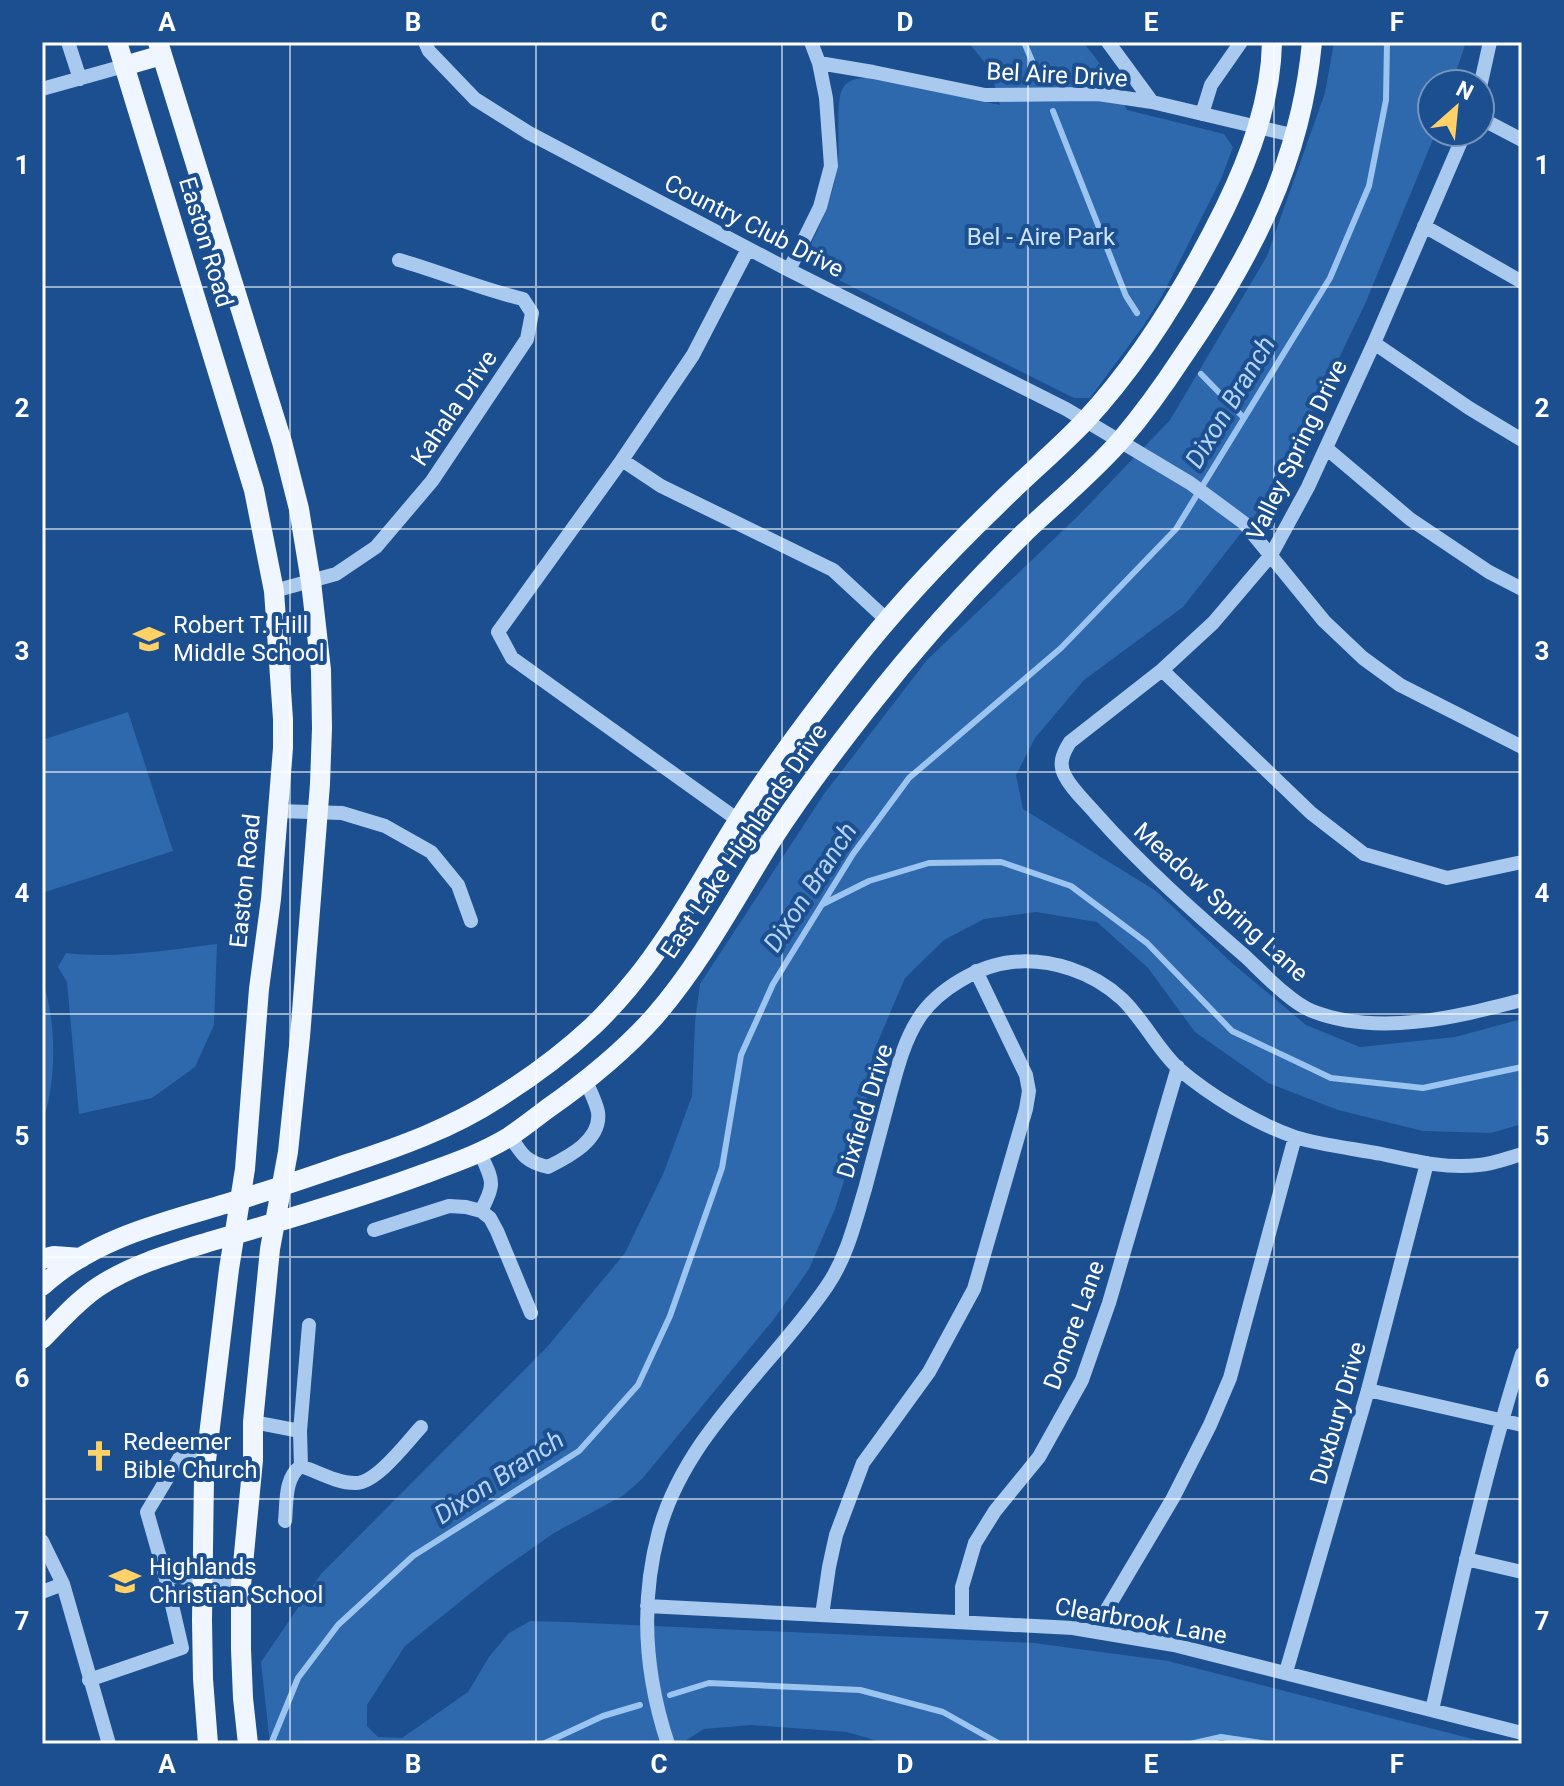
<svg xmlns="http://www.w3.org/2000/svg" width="1564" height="1786" viewBox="0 0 1564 1786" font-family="Roboto,sans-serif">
<rect width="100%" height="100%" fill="#1b4f8f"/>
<!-- green -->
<path fill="#2e69ad" d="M 968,42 L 1083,42 L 1098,61 L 1127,110 L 1224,134 L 1233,147 L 1221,179 L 1161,298 L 1144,325 L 1090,398 L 1074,398 L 817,269 L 804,259 C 818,230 831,203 837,171 C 841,152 835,104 842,90 C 848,77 862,78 874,78 L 1000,105 L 990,69 Z
M 1334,42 L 1466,42 L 1452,84 L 1432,84 L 1432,132 L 1436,132 L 1365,304 L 1325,387 L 1263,505 L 1183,607 L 1084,680 L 1035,738 L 1016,775 L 1023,809 L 1156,891 L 1232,963 L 1306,1025 L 1360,1047 L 1455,1037 L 1522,1019 L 1522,1124 L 1491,1133 L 1423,1131 L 1338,1110 L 1268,1083 L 1195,1032 L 1148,968 L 1097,922 L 1036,912 L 984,919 L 944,940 L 905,978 L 873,1053 L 863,1121 L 835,1209 L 809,1269 L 774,1319 L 642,1479 L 624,1495 L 554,1533 L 487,1580 L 405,1646 L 367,1705 L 367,1726 L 378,1737 L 402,1738 L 468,1692 L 489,1657 L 509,1633 L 530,1621 L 566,1622 L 1034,1643 L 1168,1661 L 1492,1744 L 888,1744 L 847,1732 L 751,1725 L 704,1729 L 680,1744 L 270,1744 L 261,1662 L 321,1574 L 548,1346 L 625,1253 L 664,1172 L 692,1096 L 695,1022 L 700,984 L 824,794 L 927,660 L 1078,516 L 1170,420 L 1267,256 L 1325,93 Z
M 128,712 L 173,851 L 42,893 L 42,740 Z
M 217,944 L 214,1025 L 195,1067 L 152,1098 L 79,1114 L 67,982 L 58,967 L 66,953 C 116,959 167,950 217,944 Z
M 42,979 C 57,1022 57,1081 42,1124 Z"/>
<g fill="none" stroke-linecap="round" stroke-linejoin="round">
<!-- stream -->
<path stroke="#9cc4f0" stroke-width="6" d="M 1024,42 L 1040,80
M 1053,111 L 1126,296 L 1137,313
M 1201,374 L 1244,418
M 823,904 L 869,881 L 929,863 L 1001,862 L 1071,886 L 1147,943 L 1232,1031 L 1331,1078 L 1423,1088 L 1522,1067
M 670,1695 L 709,1683 L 860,1690 L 943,1712 L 1000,1744
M 271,1744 L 298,1678 L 338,1625 L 413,1556 L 579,1451 L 638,1385 L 670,1316 L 722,1168 L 741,1055 L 773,984 L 853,854 L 909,778 L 1061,648 L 1176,529 L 1330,278 L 1369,186 L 1386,100 L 1387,42
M 543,1744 L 603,1716 L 640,1705
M 1190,1744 L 1221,1737 L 1268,1744"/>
<!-- minor -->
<path stroke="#a9c9ee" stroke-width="14" d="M 68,42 L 80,79
M 425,42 L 429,51 L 475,99 L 529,133 L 789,270 L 1066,409 L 1190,483 L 1244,523 L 1324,621 L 1363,658 L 1400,685 L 1522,747
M 811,42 L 819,63 L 873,72 L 985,95 L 1098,94 L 1152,102
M 1108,42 L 1152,102 L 1296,136
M 1480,87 L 1490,42
M 42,89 L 124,66
M 1202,114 L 1211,85 L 1241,42
M 1480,118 L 1522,140
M 1465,132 L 1374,343 L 1308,487 L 1271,555 L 1213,623 L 1162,670 L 1070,742 C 1063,753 1058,764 1065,776 C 1072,790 1086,802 1096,814 C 1142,866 1194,912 1246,957 C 1263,973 1291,1003 1312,1011 C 1378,1037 1457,1017 1522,1000
M 1424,226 L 1522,282
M 748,249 L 693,355 L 622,460 L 498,632 L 512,658 L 770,843
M 789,270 L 820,207 L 831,166 L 826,98 L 819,63
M 1374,343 L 1469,408 L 1522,440
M 1326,448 L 1410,519 L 1489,572 L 1522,589
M 622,460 L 661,486 L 833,570 L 887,620
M 274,591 L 336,574 L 376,547 L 432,481 L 527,339 L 532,313 L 523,299 C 481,289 441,272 399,260
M 1162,670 L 1311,813 L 1364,854 L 1447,878 L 1522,862
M 278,811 L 342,813 L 385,826 L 431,852 L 458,885 L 471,921
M 510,1136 C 522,1155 526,1162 548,1167 C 568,1157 602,1140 598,1112 C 596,1102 590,1091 586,1081
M 480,1153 C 493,1181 496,1183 481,1211 L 490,1218 L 497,1231 L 531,1313
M 374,1230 L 449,1206 L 466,1207 L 481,1211
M 1368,1390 L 1522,1425
M 253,1422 L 300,1431 L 309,1325
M 300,1431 L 301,1466 C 318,1472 337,1483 355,1483 C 376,1484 407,1442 421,1427
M 285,1521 C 287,1503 284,1478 301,1466
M 42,1541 L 63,1584 L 109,1744
M 1466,1559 L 1522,1572
M 165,1575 L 241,1585
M 42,1592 L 63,1584
M 647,1606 L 1073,1628 L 1174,1645 L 1522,1733
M 822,1615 L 829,1567 L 836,1535 L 863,1463 L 929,1372 L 974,1289 L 1026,1109 L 1029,1091 L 1026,1075 L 976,971
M 962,1622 L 962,1587 L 975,1543 L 995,1511 L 1039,1457 L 1082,1380 L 1109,1303 L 1178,1067
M 1094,1631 L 1173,1498 L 1210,1425 L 1230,1378 L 1295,1137
M 1286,1672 L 1368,1390 L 1427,1163
M 89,1680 L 182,1648 L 165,1575 L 147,1512 L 183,1452 L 207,1451
M 1432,1710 C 1459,1590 1485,1471 1522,1354
M 668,1744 C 645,1675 640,1602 659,1531 C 686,1433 772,1367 827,1286 C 847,1257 855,1222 865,1189 C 873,1158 882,1126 890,1095 C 897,1069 904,1041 919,1018 C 937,990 979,965 1012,962 C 1051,958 1093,972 1122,999 C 1144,1020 1157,1049 1179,1069 C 1209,1095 1257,1124 1295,1137 C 1320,1145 1356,1149 1382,1154 C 1414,1161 1446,1169 1479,1165 C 1493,1164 1508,1158 1522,1154"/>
<!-- major -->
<path stroke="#f0f6ff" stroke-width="20" d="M 117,42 L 254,490 L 274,591 L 283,719 L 283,748 L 271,899 L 259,989 L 245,1169 L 229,1269 L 204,1477 L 202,1620 L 203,1679 L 208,1744
M 158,42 L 282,442 L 299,509 L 311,582 L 321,670 L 322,728 L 320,784 L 300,1037 L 288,1152 L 270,1249 L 253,1422 L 253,1460 L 241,1585 L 241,1649 L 243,1698 L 248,1744
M 124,66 L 162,55
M 42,1259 L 54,1256 L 81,1258
M 42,1286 C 93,1239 161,1223 225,1204 C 266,1192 306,1178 347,1164 C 399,1147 452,1128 498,1098 C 530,1078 566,1051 593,1026 C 615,1005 641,974 658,949 C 687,909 710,865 736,824 C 770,770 809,718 849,667 C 894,609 944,556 997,505 C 1025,477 1056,451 1084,422 C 1142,360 1187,285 1225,208 C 1250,156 1271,101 1272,42
M 42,1339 C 60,1321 77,1301 98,1287 C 133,1264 173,1253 212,1241 C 282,1221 353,1200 421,1175 C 451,1164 481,1154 509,1137 C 522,1128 535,1118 547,1109 C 587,1081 623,1052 655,1016 C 701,963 734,900 771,841 C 800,796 833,752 866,710 C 915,647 968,588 1025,532 C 1057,502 1092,473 1121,440 C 1144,413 1164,385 1183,356 C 1251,258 1301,162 1312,42"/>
</g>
<!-- grid -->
<path fill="none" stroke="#fff" stroke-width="2" stroke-opacity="0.55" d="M 290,42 L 290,1744M 536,42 L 536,1744M 782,42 L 782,1744M 1028,42 L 1028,1744M 1274,42 L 1274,1744M 42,287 L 1522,287M 42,529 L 1522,529M 42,772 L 1522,772M 42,1014 L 1522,1014M 42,1257 L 1522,1257M 42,1499 L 1522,1499"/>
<!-- icons -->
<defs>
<symbol id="school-bare" viewBox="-9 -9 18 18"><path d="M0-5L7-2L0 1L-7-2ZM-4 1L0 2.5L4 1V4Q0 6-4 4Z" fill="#ffd166" stroke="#1b4f8f" stroke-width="2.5" paint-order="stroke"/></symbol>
<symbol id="church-bare" viewBox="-9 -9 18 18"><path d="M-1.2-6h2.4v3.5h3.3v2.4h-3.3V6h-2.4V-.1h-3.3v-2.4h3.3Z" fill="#ffd166" stroke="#1b4f8f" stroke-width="2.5" paint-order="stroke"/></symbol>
</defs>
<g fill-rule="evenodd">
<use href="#school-bare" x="127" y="617" width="44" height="44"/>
<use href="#church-bare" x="77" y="1434" width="44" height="44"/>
<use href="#school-bare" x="103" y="1559" width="44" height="44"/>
</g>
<g text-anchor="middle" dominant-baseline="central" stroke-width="8" stroke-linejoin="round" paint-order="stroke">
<!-- street labels -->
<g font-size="24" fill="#fff" stroke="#1b4f8f">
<text transform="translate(1057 75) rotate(3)">Bel Aire Drive</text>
<text transform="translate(754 226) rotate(27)">Country Club Drive</text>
<text transform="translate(206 242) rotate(73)">Easton Road</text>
<text transform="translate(454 408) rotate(-56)">Kahala Drive</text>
<text transform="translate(1297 450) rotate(-64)">Valley Spring Drive</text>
<text transform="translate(744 841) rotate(-56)">East Lake Highlands Drive</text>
<text transform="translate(245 881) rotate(-84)">Easton Road</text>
<text transform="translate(1221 902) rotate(42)">Meadow Spring Lane</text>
<text transform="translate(865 1111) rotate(-73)">Dixfield Drive</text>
<text transform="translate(1074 1325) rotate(-70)">Donore Lane</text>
<text transform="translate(1338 1413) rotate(-74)">Duxbury Drive</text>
<text transform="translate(1141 1621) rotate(10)">Clearbrook Lane</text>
</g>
<!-- park labels -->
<g font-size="24" fill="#cfe3fa" stroke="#1b4f8f">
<text x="1041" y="237">Bel - Aire Park</text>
</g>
<!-- poi labels -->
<g font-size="24" fill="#fff" stroke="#1b4f8f" text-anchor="start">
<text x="173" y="625">Robert T. Hill<tspan x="173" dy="28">Middle School</tspan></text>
<text x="123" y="1442">Redeemer<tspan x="123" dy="28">Bible Church</tspan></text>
<text x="149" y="1567">Highlands<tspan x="149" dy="28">Christian School</tspan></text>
</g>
<!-- water labels -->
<g font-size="26" font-style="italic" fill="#b5d3f5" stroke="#1b4f8f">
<text transform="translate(1230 402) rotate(-59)">Dixon Branch</text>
<text transform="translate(810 887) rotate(-57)">Dixon Branch</text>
<text transform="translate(499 1477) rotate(-33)">Dixon Branch</text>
</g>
</g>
<!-- border -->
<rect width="1564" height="1786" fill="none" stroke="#1b4f8f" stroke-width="88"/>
<!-- north arrow -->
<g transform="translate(1456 108) rotate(27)"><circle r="38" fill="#1b4f8f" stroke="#7695bc" stroke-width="2"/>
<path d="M0-6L14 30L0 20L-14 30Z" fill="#ffd166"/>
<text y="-12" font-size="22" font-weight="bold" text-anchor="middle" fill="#ffffff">N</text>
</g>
<rect x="44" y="44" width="1476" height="1698" fill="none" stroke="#fff" stroke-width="3"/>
<g font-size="26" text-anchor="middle" font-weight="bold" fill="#fff">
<text x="167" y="31">A</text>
<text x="413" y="31">B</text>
<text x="659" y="31">C</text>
<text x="905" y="31">D</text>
<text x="1151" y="31">E</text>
<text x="1397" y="31">F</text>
<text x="22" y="174">1</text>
<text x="1542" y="174">1</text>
<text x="22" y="417">2</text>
<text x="1542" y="417">2</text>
<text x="22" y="660">3</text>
<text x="1542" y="660">3</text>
<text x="22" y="902">4</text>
<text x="1542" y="902">4</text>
<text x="22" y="1145">5</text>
<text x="1542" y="1145">5</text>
<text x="22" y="1387">6</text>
<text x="1542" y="1387">6</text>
<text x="22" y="1630">7</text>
<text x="1542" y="1630">7</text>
<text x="167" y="1773">A</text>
<text x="413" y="1773">B</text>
<text x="659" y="1773">C</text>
<text x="905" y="1773">D</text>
<text x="1151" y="1773">E</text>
<text x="1397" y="1773">F</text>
</g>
</svg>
